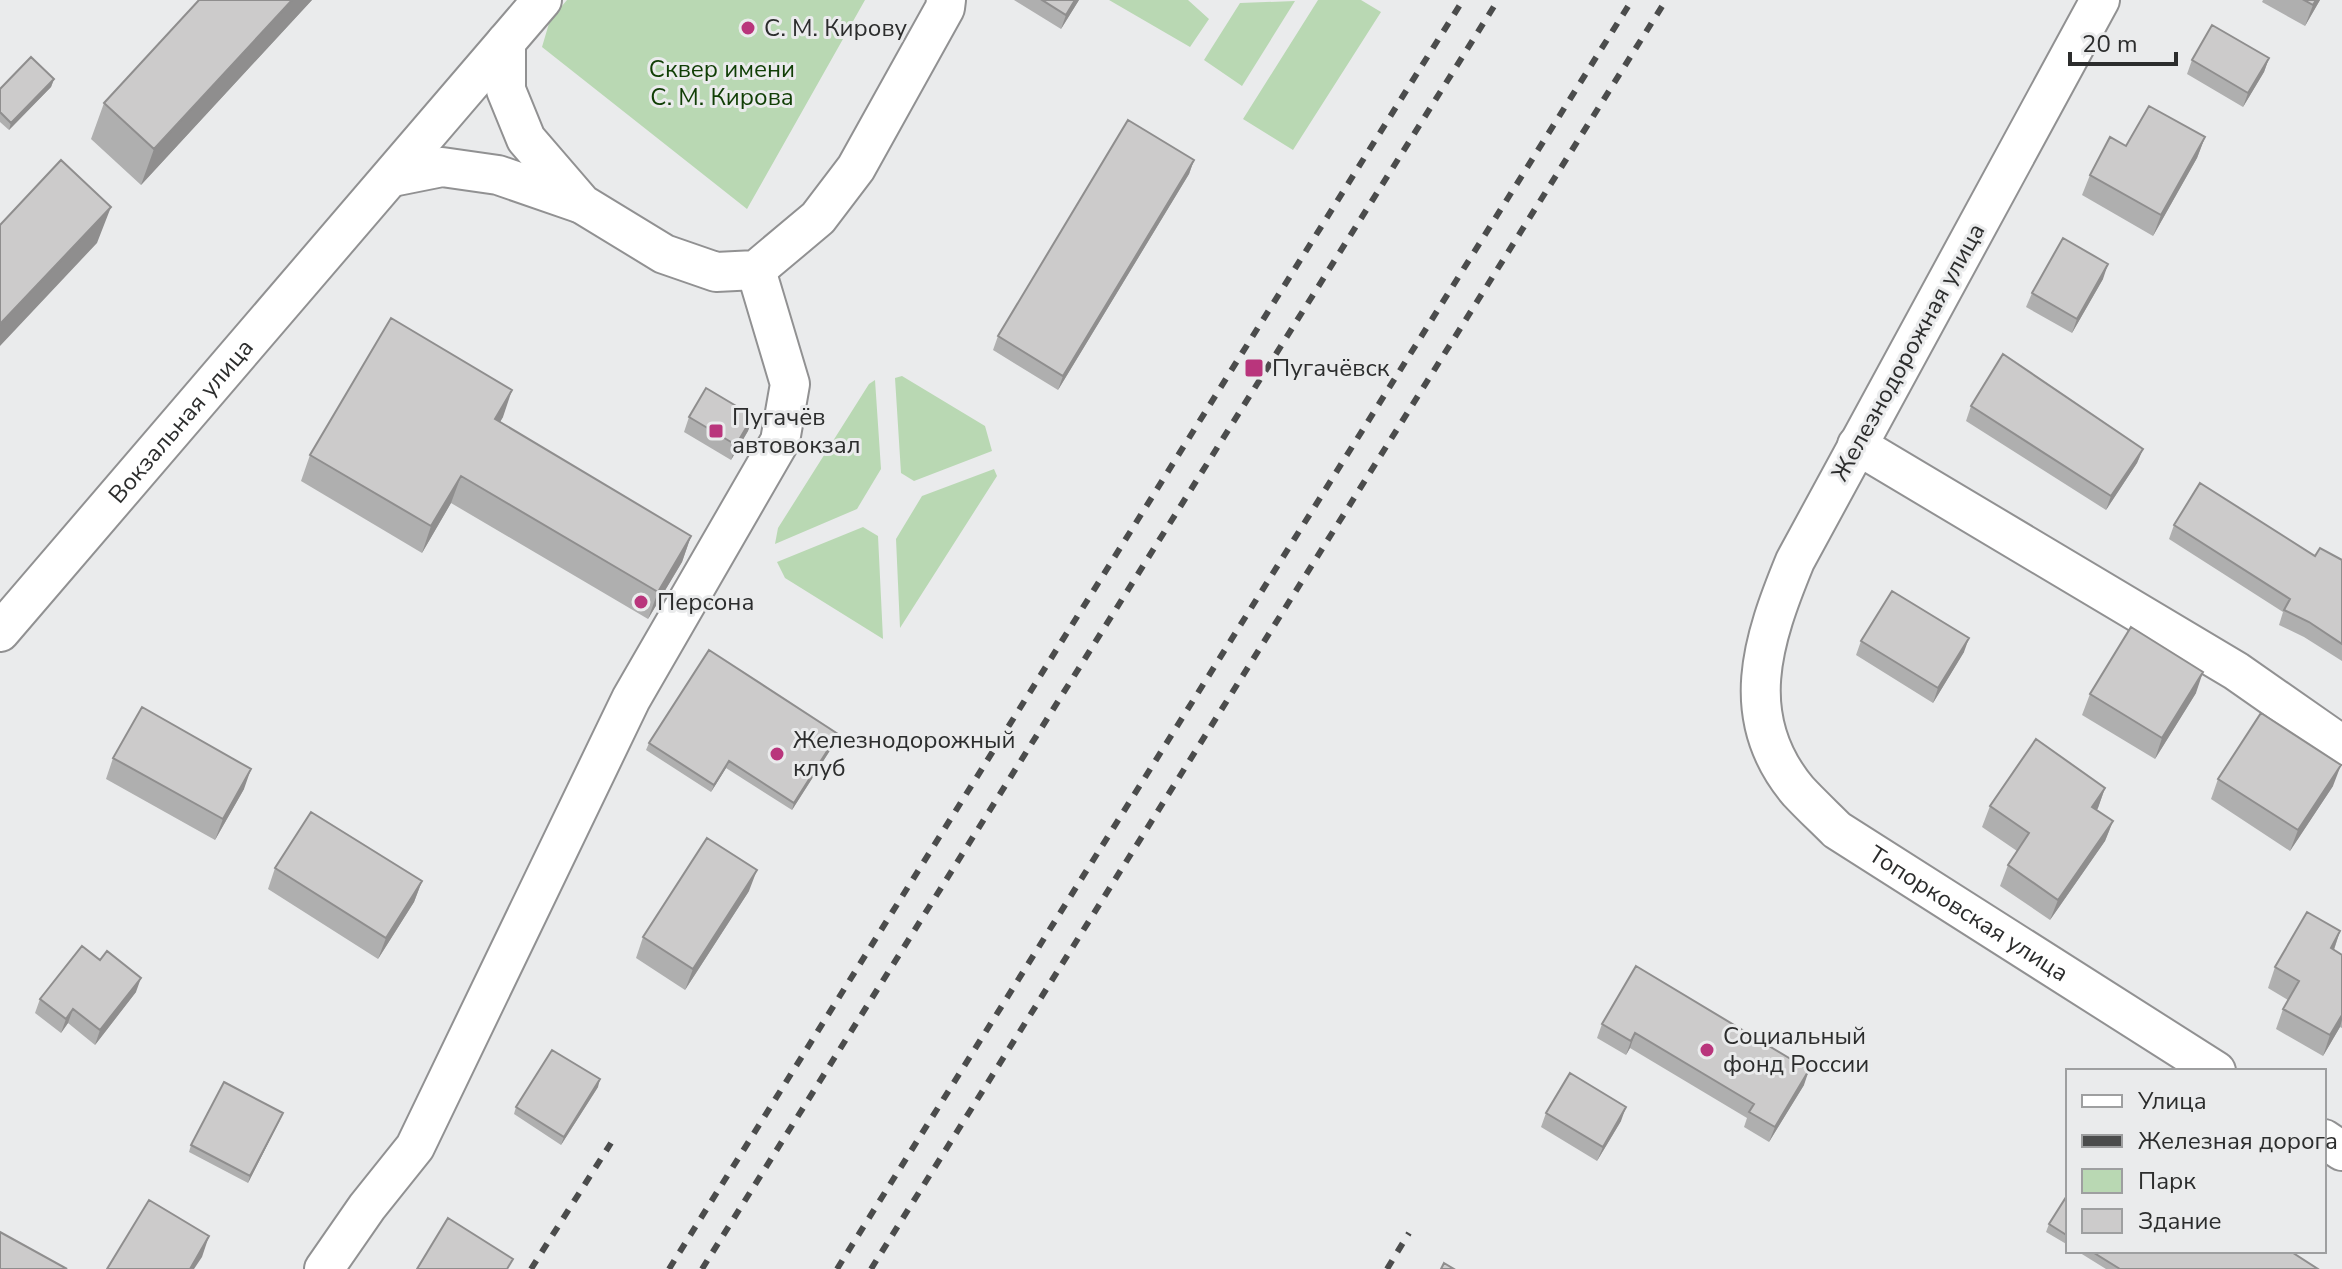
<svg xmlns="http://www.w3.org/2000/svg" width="2342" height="1269" viewBox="0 0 2342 1269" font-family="'Nunito Sans',sans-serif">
<rect width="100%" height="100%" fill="#eaebec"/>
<!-- green -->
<path fill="#b9d8b3" d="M 567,0 L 865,0 L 747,209 L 542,47 L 550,20 Z
M 1109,0 L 1188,0 L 1209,19 L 1190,47 Z
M 1318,0 L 1361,0 L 1381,12 L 1293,150 L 1243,119 Z
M 1295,1 L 1242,86 L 1204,60 L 1240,3 Z
M 902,376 L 985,426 L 992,451 L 914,481 L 901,473 L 895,378 Z
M 875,380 L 881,469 L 857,509 L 775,544 L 778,528 L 869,384 Z
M 994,469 L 997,476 L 900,628 L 896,539 L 922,496 Z
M 863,527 L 878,536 L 883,639 L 785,578 L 777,562 Z"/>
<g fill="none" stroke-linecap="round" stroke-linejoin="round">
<defs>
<g id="minor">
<path id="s1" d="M 2100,0 L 1795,561 C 1763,639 1736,717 1798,791 C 1810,804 1824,817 1837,830 L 2216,1071"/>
<path d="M 506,42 L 506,90 L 526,139 L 582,204 L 664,254 L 716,272 L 756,270 L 818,218 L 856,168 L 945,8 L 946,0"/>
<path d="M 392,177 L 442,167 L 498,175 L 579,203"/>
<path d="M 1857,445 L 2236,671 L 2342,745"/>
<path id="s2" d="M 0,632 L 542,0"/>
<path d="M 2324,1139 L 2342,1151"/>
<path d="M 324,1269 L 367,1207 L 415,1147 L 631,699 L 780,441 L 790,384 L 756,270"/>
</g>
</defs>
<!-- minor casing -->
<use href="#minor" stroke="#919192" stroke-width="42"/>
<!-- minor -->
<use href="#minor" stroke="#fff" stroke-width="38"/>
<!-- rail -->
<path stroke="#4b4c4c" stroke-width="6" stroke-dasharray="10 10" stroke-linecap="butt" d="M 531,1269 L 611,1143
M 669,1269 L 1463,0
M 702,1269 L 1498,0
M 837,1269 L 1632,0
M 871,1269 L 1666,0
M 1387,1269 L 1409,1233"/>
</g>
<!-- wall -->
<path fill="#afafaf" d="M 199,0 L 312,0 L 141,185 L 91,139 L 104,103 Z
M 1014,0 L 1079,0 L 1061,29 Z
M 2263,0 L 2320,0 L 2305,26 L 2262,2 Z
M 2269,58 L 2264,72 L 2243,107 L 2187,74 L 2192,60 Z
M 54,79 L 51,87 L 9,130 L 0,122 L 0,89 Z
M 2205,137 L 2197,158 L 2153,236 L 2082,195 L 2090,175 L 2126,146 Z
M 1194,160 L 1189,174 L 1058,390 L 993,350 L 998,336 Z
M 2103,279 L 2072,333 L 2026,307 L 2032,293 Z
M 1971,406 L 2143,449 L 2137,463 L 2106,510 L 1966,421 Z
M 753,416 L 748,431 L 731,460 L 684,432 L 689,417 Z
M 503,417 L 500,422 L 691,536 L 682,562 L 648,619 L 451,503 L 422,553 L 301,481 L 310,455 Z
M 2174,525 L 2315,556 L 2342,560 L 2342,661 L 2304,637 L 2279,625 L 2283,612 L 2169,539 Z
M 1861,641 L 1964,652 L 1933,703 L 1856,655 Z
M 2196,693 L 2155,759 L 2082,715 L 2090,694 Z
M 838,734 L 836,741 L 792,810 L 726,768 L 711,792 L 646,750 L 649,743 Z
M 113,758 L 244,789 L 215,840 L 106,779 Z
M 2218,779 L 2333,786 L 2290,851 L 2211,799 Z
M 2105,788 L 2097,810 L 2113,821 L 2105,841 L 2050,920 L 2000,886 L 2008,865 L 2017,851 L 1982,827 L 1990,806 Z
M 275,868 L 422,881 L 414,902 L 378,959 L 268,889 Z
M 749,891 L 685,990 L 636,958 L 643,937 Z
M 2340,931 L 2334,950 L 2342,955 L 2342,1028 L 2340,1027 L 2323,1056 L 2276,1029 L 2283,1009 L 2288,1000 L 2268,988 L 2275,967 Z
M 136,992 L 95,1045 L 68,1023 L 61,1033 L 35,1013 L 40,999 Z
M 1602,1024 L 1804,1085 L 1769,1142 L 1744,1127 L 1747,1118 L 1630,1048 L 1626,1055 L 1597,1038 Z
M 598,1087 L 561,1145 L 514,1114 L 516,1107 Z
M 283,1113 L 248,1183 L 189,1152 L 191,1145 Z
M 1546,1113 L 1621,1121 L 1597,1161 L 1541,1127 Z
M 2068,1194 L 2068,1245 L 2046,1232 L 2049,1224 Z
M 2077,1251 L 2290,1251 L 2318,1269 L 2106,1269 Z"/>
<!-- shaded-wall -->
<path fill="#8f8e8e" d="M 292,0 L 312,0 L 141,185 L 154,149 Z
M 1075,0 L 1079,0 L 1061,29 L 1066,15 Z
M 2316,0 L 2320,0 L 2305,26 L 2313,5 Z
M 2269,58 L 2264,72 L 2243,107 L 2248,93 Z
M 54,79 L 51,87 L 9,130 L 11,123 Z
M 2205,137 L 2197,158 L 2153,236 L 2161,215 Z
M 1194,160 L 1189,174 L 1058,390 L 1063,376 Z
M 111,207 L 97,243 L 0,346 L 0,324 Z
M 2108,264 L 2103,279 L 2072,333 L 2077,319 Z
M 512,390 L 503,417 L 485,446 L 495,419 Z
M 753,416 L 748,431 L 731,460 L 736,445 Z
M 2143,449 L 2137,463 L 2106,510 L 2111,496 Z
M 461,476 L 451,503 L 422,553 L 431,526 Z
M 691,536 L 682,562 L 648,619 L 658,592 Z
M 1969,638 L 1964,652 L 1933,703 L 1938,688 Z
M 2203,672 L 2196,693 L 2155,759 L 2162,738 Z
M 838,734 L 836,741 L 792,810 L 794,803 Z
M 729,761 L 726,768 L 711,792 L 714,785 Z
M 2341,765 L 2333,786 L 2290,851 L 2298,830 Z
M 251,769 L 244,789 L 215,840 L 223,819 Z
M 2105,788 L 2098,808 L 2085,828 L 2092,807 Z
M 2113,821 L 2105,841 L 2050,920 L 2058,900 Z
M 757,870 L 749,891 L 685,990 L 693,969 Z
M 422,881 L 414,902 L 378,959 L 386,938 Z
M 2340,931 L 2333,952 L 2331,948 Z
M 141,978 L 136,992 L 95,1045 L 100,1030 Z
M 73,1009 L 68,1023 L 61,1033 L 66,1019 Z
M 2342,1015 L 2342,1020 L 2340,1027 L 2323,1056 L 2330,1035 Z
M 1635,1033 L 1630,1048 L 1626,1055 L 1631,1041 Z
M 1809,1070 L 1804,1085 L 1769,1142 L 1775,1127 Z
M 600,1079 L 598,1087 L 561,1145 L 564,1137 Z
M 1626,1107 L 1621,1121 L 1597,1161 L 1603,1147 Z
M 283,1113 L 280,1120 L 248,1183 L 250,1176 Z
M 209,1236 L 202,1257 L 194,1269 L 190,1269 Z"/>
<!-- building -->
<path fill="#cccbcb" stroke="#8f8e8e" stroke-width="2" d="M 199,0 L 292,0 L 154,149 L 104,103 Z
M 1042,0 L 1075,0 L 1066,15 Z
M 2304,0 L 2316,0 L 2313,5 Z
M 2212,25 L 2269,58 L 2248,93 L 2192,60 Z
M 31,57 L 54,79 L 11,123 L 0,112 L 0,89 Z
M 2149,106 L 2205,137 L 2161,215 L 2090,175 L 2110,137 L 2126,146 Z
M 1128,120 L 1194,160 L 1063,376 L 998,336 Z
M 61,160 L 111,207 L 0,324 L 0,225 Z
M 2063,238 L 2108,264 L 2077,319 L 2032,293 Z
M 391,318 L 512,390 L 495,419 L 691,536 L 658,592 L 461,476 L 431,526 L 310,455 Z
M 2003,354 L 2143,449 L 2111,496 L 1971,406 Z
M 706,388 L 753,416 L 736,445 L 689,417 Z
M 2200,483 L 2315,556 L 2320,548 L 2342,560 L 2342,644 L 2309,622 L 2284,610 L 2290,599 L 2174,525 Z
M 1892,591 L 1969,638 L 1938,688 L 1861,641 Z
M 2131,627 L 2203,672 L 2162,738 L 2090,694 Z
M 709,650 L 838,734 L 794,803 L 729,761 L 714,785 L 649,743 Z
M 142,707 L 251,769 L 223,819 L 113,758 Z
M 2261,713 L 2341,765 L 2298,830 L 2218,779 Z
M 2036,739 L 2105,788 L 2092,807 L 2113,821 L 2058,900 L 2008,865 L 2029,833 L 1990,806 Z
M 311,812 L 422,881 L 386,938 L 275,868 Z
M 707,838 L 757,870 L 693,969 L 643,937 Z
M 2307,912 L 2340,931 L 2331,948 L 2342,955 L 2342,1015 L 2330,1035 L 2283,1009 L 2299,981 L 2275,967 Z
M 82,946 L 100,960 L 107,951 L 141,978 L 100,1030 L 73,1009 L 66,1019 L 40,999 Z
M 1636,966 L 1809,1070 L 1775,1127 L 1749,1112 L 1754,1104 L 1635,1033 L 1631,1041 L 1602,1024 Z
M 552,1050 L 600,1079 L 564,1137 L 516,1107 Z
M 1570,1073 L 1626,1107 L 1603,1147 L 1546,1113 Z
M 224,1082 L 283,1113 L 250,1176 L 191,1145 Z
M 2068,1194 L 2068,1236 L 2049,1224 Z
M 149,1200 L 209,1236 L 190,1269 L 107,1269 Z
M 448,1218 L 513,1259 L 507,1269 L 417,1269 Z
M 0,1232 L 67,1269 L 0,1269 Z
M 2091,1251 L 2290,1251 L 2318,1269 L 2120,1269 Z
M 1444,1263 L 1454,1269 L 1441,1269 Z"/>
<!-- markers -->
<g fill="#b9357c" stroke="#eaebec" stroke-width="3">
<circle cx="748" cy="28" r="8"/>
<rect x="1244" y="358" width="20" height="20" rx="4"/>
<rect x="708" y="423" width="16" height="16" rx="4"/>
<circle cx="641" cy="602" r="8"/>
<circle cx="777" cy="754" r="8"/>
<circle cx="1707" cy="1050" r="8"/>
</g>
<g text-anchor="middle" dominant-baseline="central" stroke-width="6" stroke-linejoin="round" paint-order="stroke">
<!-- poi labels -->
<g font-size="24" fill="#2c2d2d" stroke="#eaebec" text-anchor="start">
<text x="764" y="28">С. М. Кирову</text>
<text x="1272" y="368">Пугачёвск</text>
<text x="732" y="417">Пугачёв<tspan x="732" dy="28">автовокзал</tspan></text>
<text x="657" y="602">Персона</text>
<text x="793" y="740">Железнодорожный<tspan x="793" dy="28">клуб</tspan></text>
<text x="1723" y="1036">Социальный<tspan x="1723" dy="28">фонд России</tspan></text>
</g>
<!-- park labels -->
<g font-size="24" fill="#103e05" stroke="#eaebec">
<text x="722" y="69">Сквер имени<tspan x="722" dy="28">С. М. Кирова</tspan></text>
</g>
<!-- street labels -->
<g font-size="24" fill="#2c2d2d" stroke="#eaebec">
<text transform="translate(1908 352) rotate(-61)">Железнодорожная улица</text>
<text stroke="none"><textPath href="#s2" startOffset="278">Вокзальная улица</textPath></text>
<text stroke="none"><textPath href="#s1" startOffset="1094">Топорковская улица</textPath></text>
</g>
</g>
<!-- legend -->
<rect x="2066" y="1069" width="260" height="184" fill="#eaebec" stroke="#9e9fa0" stroke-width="2"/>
<rect x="2082" y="1095" width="40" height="12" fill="#ffffff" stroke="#9e9fa0" stroke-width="2"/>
<text x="2138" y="1109" font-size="24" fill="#2c2d2d">Улица</text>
<rect x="2082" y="1135" width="40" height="12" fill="#4b4c4c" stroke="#9e9fa0" stroke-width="2"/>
<text x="2138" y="1149" font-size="24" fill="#2c2d2d">Железная дорога</text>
<rect x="2082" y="1169" width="40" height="24" fill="#b9d8b3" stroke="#9e9fa0" stroke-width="2"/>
<text x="2138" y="1189" font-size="24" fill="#2c2d2d">Парк</text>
<rect x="2082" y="1209" width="40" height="24" fill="#cccbcb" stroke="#9e9fa0" stroke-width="2"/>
<text x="2138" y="1229" font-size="24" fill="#2c2d2d">Здание</text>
<!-- scale -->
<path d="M2070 52v12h106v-12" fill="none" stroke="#2c2d2d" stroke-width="4"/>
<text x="2082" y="52" font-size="24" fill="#2c2d2d" stroke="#eaebec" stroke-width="6" paint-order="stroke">20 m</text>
</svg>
